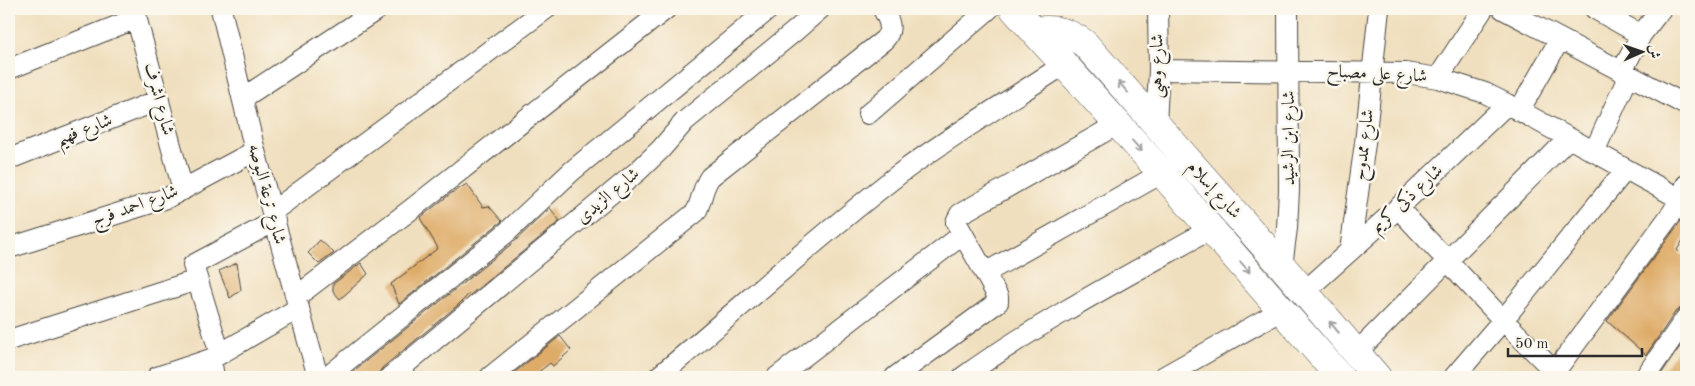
<svg xmlns="http://www.w3.org/2000/svg" width="1695" height="386" viewBox="0 0 1695 386" font-family="'Old Standard TT',Amiri,serif">
<rect width="100%" height="100%" fill="#fbf7ec"/>
<filter id="ink" filterUnits="userSpaceOnUse"><feTurbulence type="fractalNoise" baseFrequency=".02" numOctaves="2"/><feDisplacementMap in="SourceGraphic" scale="10" xChannelSelector="R" yChannelSelector="G"/><feConvolveMatrix kernelMatrix="1 2 1 2 8 2 1 2 1" color-interpolation-filters="sRGB"/></filter>
<filter id="wash" filterUnits="userSpaceOnUse"><feTurbulence type="fractalNoise" baseFrequency=".0096" numOctaves="4" result="noise"/><feDisplacementMap in="SourceGraphic" scale="20" xChannelSelector="R" yChannelSelector="G"/><feGaussianBlur stdDeviation="1.12" result="paint"/><feColorMatrix in="noise" values="0 0 0 0 0 0 0 0 0 0 0 0 0 0 0 0 0 1.4 0 .05"/><feComposite in="paint" operator="in"/></filter>
<g filter="url(#wash)">
<rect width="100%" height="100%" fill="#f0dfbe"/>
<g id="blocks">
<!-- building -->
<path fill="#deab67" d="M 467,184 L 483,207 L 489,206 L 502,221 L 399,304 L 391,284 L 438,248 L 420,218 L 450,194 Z
M 550,208 L 560,221 L 470,295 L 469,294 L 458,305 L 382,368 L 379,373 L 373,377 L 346,377 L 514,242 Z
M 1686,214 L 1686,235 L 1677,250 L 1686,259 L 1686,306 L 1681,308 L 1676,311 L 1646,355 L 1607,321 Z
M 320,240 L 334,253 L 319,264 L 308,253 Z
M 237,263 L 241,290 L 230,298 L 219,271 Z
M 361,263 L 368,274 L 340,299 L 333,291 L 333,284 Z
M 560,336 L 571,350 L 553,366 L 550,363 L 532,377 L 509,377 Z
M 1686,338 L 1686,369 L 1682,377 L 1659,377 Z"/>
</g>
</g>
<g filter="url(#ink)">
<use href="#blocks" fill-opacity="0" stroke="#494641" stroke-width="1"/>
<g fill="none" stroke-linecap="round" stroke-linejoin="round">
<defs>
<path id="street" d="M 134,9 L 183,190
M 221,9 L 255,151 L 318,377
M 1503,9 L 1686,105
M 1595,9 L 1641,35
M 9,69 L 137,18
M 1159,70 L 1406,73 L 1438,78 L 1485,93 L 1507,104 L 1686,202
M 1622,71 L 1641,35 L 1661,9
M 1438,78 L 1483,9
M 243,98 L 378,9
M 1519,111 L 1560,39
M 868,114 L 989,9
M 1118,124 L 960,214 L 956,222 L 985,273 L 1162,173
M 1156,124 L 1159,70 L 1158,9
M 1594,152 L 1629,75
M 9,159 L 159,100
M 1398,208 L 1503,320 L 1560,377
M 272,212 L 546,9
M 9,248 L 167,198 L 255,151
M 1350,251 L 1365,143 L 1379,9
M 1282,266 L 1287,228 L 1289,190 L 1288,9
M 1304,292 L 1398,208 L 1507,104
M 296,297 L 409,211 L 666,9
M 9,340 L 197,280
M 1356,353 L 1569,138
M 220,354 L 193,265 L 275,221
M 211,359 L 214,377
M 157,377 L 211,359 L 299,308
M 327,377 L 506,233 L 572,171 L 769,9
M 390,377 L 638,171 L 661,149 L 685,121 L 795,31 L 820,9
M 490,377 L 696,212 C 702,201 702,188 710,177 L 884,40 C 894,29 889,20 883,9
M 658,377 C 738,310 815,239 898,175 C 950,136 1010,100 1065,64
M 777,377 L 962,235
M 895,377 L 998,302 L 998,297 L 985,273
M 963,377 C 1041,321 1127,276 1211,229
M 1163,377 L 1282,310
M 1454,377 L 1503,320 L 1626,169
M 1551,377 L 1672,213 L 1681,199 L 1686,185
M 1645,377 L 1686,318"/>
<path id="secondary" d="M 1014,9 L 1162,173 L 1340,377
M 1035,31 C 1055,28 1069,32 1085,44 L 1282,266 L 1377,377"/>
</defs>
<!-- street casing -->
<use href="#street" stroke="#494641" stroke-width="22"/>
<!-- secondary casing -->
<use href="#secondary" stroke="#494641" stroke-width="29"/>
<!-- street -->
<use href="#street" stroke="#fff" stroke-width="20"/>
<!-- secondary -->
<use href="#secondary" stroke="#fff" stroke-width="28"/>
</g>
<!-- one-way arrows -->
<defs><path id="oneway-shaft" d="M-6 0H5M1.5-3L5.5 0L1.5 3" fill="none" stroke-width="1.6" stroke-linecap="round" stroke-linejoin="round" transform="scale(1.25)"/></defs>
<g stroke="#a0a0a0">
<use href="#oneway-shaft" transform="translate(1123 87) rotate(-132)"/>
<use href="#oneway-shaft" transform="translate(1137 146) rotate(48)"/>
<use href="#oneway-shaft" transform="translate(1245 267) rotate(49)"/>
<use href="#oneway-shaft" transform="translate(1334 327) rotate(-130)"/>
</g>
</g>
<g text-anchor="middle" dominant-baseline="central" stroke-width="5" stroke-linejoin="round" paint-order="stroke">
<!-- street labels -->
<g font-size="18" fill="#2b2b2b" stroke="#fbf7ec">
<text transform="translate(1157 66) rotate(-89)">شارع وهبى</text>
<text transform="translate(1377 74) rotate(3)">شارع على مصباح</text>
<text transform="translate(159 99) rotate(75)">شارع اشرف</text>
<text transform="translate(84 130) rotate(-21)">شارع فهيم</text>
<text transform="translate(1289 138) rotate(-90)">شارع ابن الرشيد</text>
<text transform="translate(1364 145) rotate(-83)">شارع ممدوح</text>
<text transform="translate(1214 190) rotate(48)">شارع إسلام</text>
<text transform="translate(267 194) rotate(75)">شارع ترعة البوصه</text>
<text transform="translate(608 196) rotate(-40)">شارع الزيدى</text>
<text transform="translate(1407 199) rotate(-43)">شارع ذكى كريم</text>
<text transform="translate(135 206) rotate(-20)">شارع احمد فرج</text>
</g>
</g>
<!-- margin -->
<rect width="1695" height="386" fill="none" stroke="#fbf7ec" stroke-width="30"/>
<!-- north arrow -->
<g transform="translate(1642 52) rotate(88)" stroke="#fbf7ec" stroke-width="4" paint-order="stroke">
<path d="M0-4L9 19L0 12L-9 19Z" fill="#2b2b2b"/>
<text y="-8" font-size="14" font-weight="bold" text-anchor="middle" fill="#2b2b2b">ش</text>
</g>
<!-- scale -->
<path d="M1508 348v8h134v-8" fill="none" stroke="#2b2b2b" stroke-width="2.5"/>
<text x="1515" y="348" font-size="15" fill="#2b2b2b" stroke="#fbf7ec" stroke-width="4" paint-order="stroke">50 m</text>
</svg>
